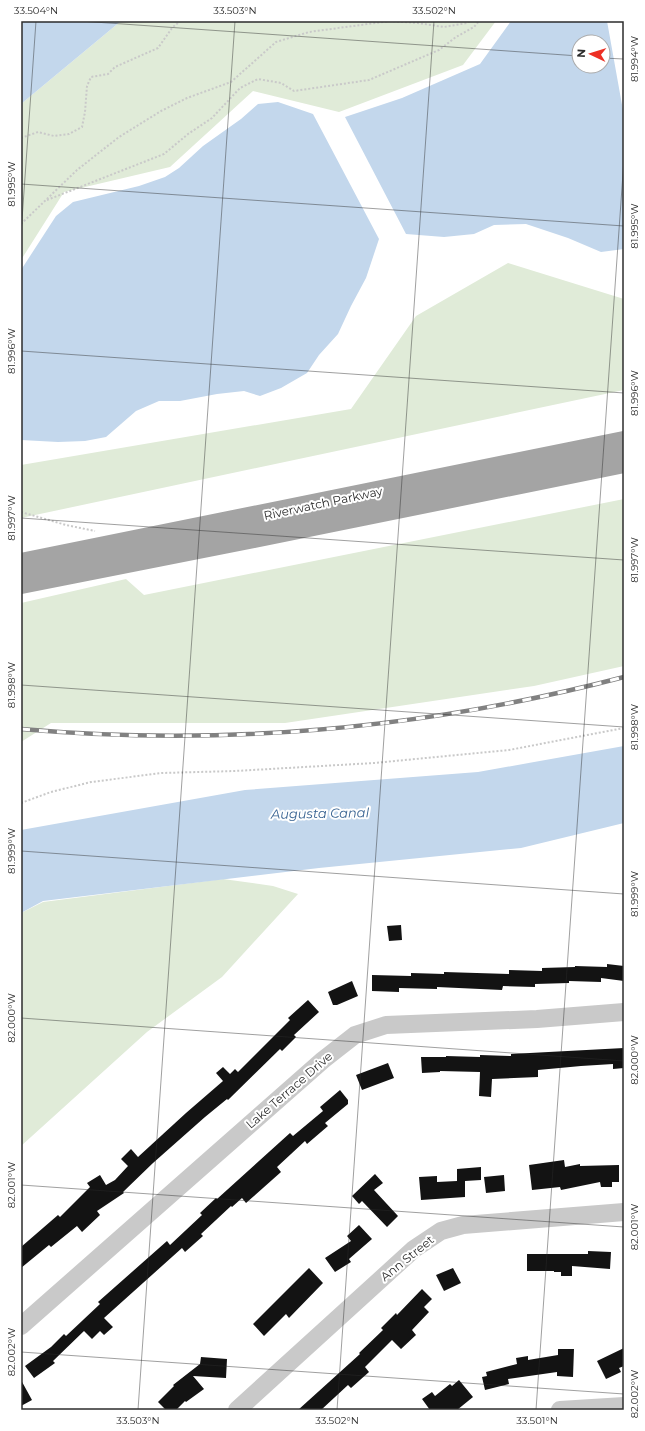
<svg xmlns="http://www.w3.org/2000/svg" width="645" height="1431" viewBox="0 0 645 1431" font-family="Montserrat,sans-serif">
<rect width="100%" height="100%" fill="#fff"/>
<!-- green -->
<path fill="#e0ebd8" d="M 121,21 L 496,21 L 463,65 L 339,112 L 253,91 L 170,167 L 64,192 L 21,260 L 21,104 Z
M 508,263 L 624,299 L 624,390 L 21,518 L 21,465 L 351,409 L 416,316 Z
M 624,499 L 624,666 L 534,686 L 285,723 L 51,723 L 21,742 L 21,603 L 126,579 L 144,595 Z
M 223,879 L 273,886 L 298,894 L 222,977 L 147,1032 L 21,1146 L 21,913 L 43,902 Z"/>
<!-- water -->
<path fill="#c3d7ec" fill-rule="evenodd" d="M 21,21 L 121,21 L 21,104 Z
M 511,21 L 607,21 L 624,116 L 624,249 L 601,252 L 568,238 L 526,224 L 494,225 L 474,234 L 444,237 L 406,234 L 345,117 L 402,98 L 480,64 ZM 579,42 L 603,42 L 603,66 L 579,66 Z
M 278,102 L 313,114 L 379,239 L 366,278 L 351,306 L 338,334 L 319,355 L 307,373 L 281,388 L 260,396 L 244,391 L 217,394 L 180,401 L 159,401 L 136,411 L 106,437 L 85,441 L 58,442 L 21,440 L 21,270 L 56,216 L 73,202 L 139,186 L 165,177 L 179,168 L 203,146 L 241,119 L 258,104 Z
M 624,746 L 624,823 L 521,848 L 319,868 L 43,901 L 21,913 L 21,830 L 245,790 L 478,772 Z"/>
<!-- building -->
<path fill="#131313" d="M 401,925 L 402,940 L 389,941 L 387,926 Z
M 607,964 L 624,966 L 624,981 L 601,978 L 601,982 L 569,981 L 569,983 L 535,984 L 535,987 L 503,986 L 502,990 L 437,987 L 437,989 L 399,988 L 399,992 L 372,991 L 372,975 L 411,976 L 411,973 L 444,974 L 444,972 L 509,974 L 509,970 L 542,971 L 542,968 L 575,967 L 575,966 L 607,967 Z
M 352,981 L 358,996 L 337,1005 L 333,1005 L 328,992 Z
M 308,1000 L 319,1012 L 294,1035 L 296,1037 L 282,1051 L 280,1049 L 228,1100 L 227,1099 L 205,1117 L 153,1163 L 123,1192 L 124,1193 L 97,1211 L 100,1215 L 82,1232 L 77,1226 L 51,1247 L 49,1245 L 21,1268 L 21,1247 L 58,1215 L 60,1217 L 90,1187 L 87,1183 L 100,1175 L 106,1185 L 115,1180 L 128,1166 L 121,1159 L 131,1149 L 138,1157 L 186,1113 L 223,1081 L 216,1073 L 223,1067 L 230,1074 L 235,1069 L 238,1072 L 290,1020 L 288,1018 Z
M 624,1048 L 624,1068 L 613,1069 L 613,1064 L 581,1066 L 538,1070 L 538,1077 L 492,1079 L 491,1097 L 479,1096 L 480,1072 L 440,1071 L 440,1072 L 422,1073 L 421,1057 L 446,1057 L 446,1056 L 480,1057 L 480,1055 L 511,1056 L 511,1054 Z
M 388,1063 L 394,1078 L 362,1090 L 356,1075 Z
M 340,1090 L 348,1100 L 348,1104 L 325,1123 L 328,1126 L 307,1144 L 305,1141 L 277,1167 L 281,1172 L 246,1203 L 242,1198 L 232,1207 L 231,1206 L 201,1234 L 203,1236 L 185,1252 L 182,1248 L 104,1318 L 113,1327 L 104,1335 L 100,1331 L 92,1339 L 84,1331 L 53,1361 L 55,1363 L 34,1378 L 25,1366 L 51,1347 L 64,1334 L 66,1336 L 100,1304 L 98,1302 L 167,1241 L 170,1245 L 202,1215 L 200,1213 L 216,1198 L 217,1199 L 290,1133 L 293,1136 L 323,1111 L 320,1107 Z
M 564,1160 L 565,1167 L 580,1164 L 580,1166 L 619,1165 L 619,1182 L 612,1182 L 612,1187 L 601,1187 L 600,1182 L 561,1190 L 560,1187 L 532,1190 L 529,1165 Z
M 481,1167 L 481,1180 L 465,1181 L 465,1197 L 421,1200 L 419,1177 L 437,1176 L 437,1182 L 457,1181 L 457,1169 Z
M 375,1174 L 383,1183 L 374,1190 L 398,1216 L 387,1227 L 362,1201 L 359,1204 L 352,1196 Z
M 504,1175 L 505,1191 L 486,1193 L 484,1177 Z
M 359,1225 L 372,1239 L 349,1259 L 351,1262 L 335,1272 L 325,1258 L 351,1241 L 347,1236 Z
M 588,1251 L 611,1252 L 610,1269 L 572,1266 L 572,1276 L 561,1276 L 561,1272 L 554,1272 L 554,1271 L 527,1271 L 527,1254 L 588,1254 Z
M 309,1268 L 323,1283 L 289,1318 L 286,1314 L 264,1336 L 253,1324 Z
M 453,1268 L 461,1283 L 444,1291 L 436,1275 Z
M 422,1289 L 432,1299 L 424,1307 L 429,1312 L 412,1330 L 416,1335 L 401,1349 L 392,1340 L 365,1367 L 369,1372 L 351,1388 L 348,1385 L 321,1410 L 298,1410 L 360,1354 L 359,1353 L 383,1330 L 381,1328 L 396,1313 L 397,1315 Z
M 624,1348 L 624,1366 L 619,1368 L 621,1372 L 606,1379 L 597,1361 Z
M 558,1349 L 574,1349 L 573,1377 L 557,1376 L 557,1372 L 508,1379 L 509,1384 L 485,1390 L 482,1377 L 487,1376 L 486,1372 L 517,1364 L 516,1358 L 528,1356 L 528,1360 L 558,1355 Z
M 201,1357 L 227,1359 L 226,1378 L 193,1376 L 204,1389 L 186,1402 L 185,1401 L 176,1410 L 166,1410 L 158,1402 L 174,1386 L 173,1385 L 200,1364 Z
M 21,1380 L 32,1400 L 21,1406 Z
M 459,1380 L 473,1397 L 457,1410 L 430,1410 L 422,1399 L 432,1392 L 435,1396 L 450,1384 L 452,1386 Z"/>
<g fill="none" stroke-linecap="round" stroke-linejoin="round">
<!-- path -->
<path stroke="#c9c9c9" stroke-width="2" stroke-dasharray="2 2" stroke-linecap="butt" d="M 21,138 L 38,132 L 54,136 L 69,134 L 82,127 L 85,112 L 87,86 L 91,77 L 108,74 L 115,67 L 158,48 L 172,28 L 180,21
M 47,200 L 164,154 L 188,134 L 212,118 L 240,88 L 258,79 L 281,83 L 294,91 L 369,80 L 439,50 L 456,37 L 474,27 L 479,21
M 21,224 L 77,170 L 119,137 L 161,111 L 187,98 L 231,82 L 276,42 L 309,32 L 390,21 L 418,23 L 444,27 L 467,23 L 470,21
M 21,512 L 66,525 L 95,531
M 21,803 L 51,792 L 91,782 L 162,773 L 235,771 L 374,763 L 509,750 L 624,728"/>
<!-- minor -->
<path stroke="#c9c9c9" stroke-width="18" d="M 21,1326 L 323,1060 L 355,1035 L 386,1025 L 537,1019 L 624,1012
M 237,1410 L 414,1249 L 441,1231 L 463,1225 L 624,1212
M 560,1410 L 624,1406"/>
<!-- major -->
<path stroke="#a4a4a4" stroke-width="22" d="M 21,564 L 624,442
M 21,583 L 254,537 L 624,462"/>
<defs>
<path id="rail" d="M 21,729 C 226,747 425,729 624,677"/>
</defs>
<!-- rail casing -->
<use href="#rail" stroke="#818181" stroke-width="4.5"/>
<!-- rail -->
<use href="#rail" stroke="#fff" stroke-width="3" stroke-dasharray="9" stroke-linecap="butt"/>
</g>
<!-- ticks -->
<path fill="none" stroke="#2c2c2c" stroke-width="1" stroke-opacity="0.45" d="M 80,21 L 579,56M 603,58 L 624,59M 21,184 L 624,226M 21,234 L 36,21M 21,351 L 624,393M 21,518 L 624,560M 21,685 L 624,727M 21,851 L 624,894M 21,1018 L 624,1061M 21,1185 L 624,1227M 21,1352 L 624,1394M 138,1410 L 235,21M 337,1410 L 434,21M 536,1410 L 624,159"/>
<g text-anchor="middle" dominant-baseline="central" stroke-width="4" stroke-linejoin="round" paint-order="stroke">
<!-- street labels -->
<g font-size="12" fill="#2c2c2c" stroke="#fff">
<text transform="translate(323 503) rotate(-12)">Riverwatch Parkway</text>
<text transform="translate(289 1090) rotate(-41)">Lake Terrace Drive</text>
<text transform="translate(407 1258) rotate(-39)">Ann Street</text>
</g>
<!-- water labels -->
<g font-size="13" font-style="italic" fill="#376291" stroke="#fff">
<text transform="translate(320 813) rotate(-1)">Augusta Canal</text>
</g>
</g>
<!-- border -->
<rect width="645" height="1431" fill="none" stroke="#ffffff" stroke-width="44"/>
<!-- north arrow -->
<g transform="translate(591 54) rotate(274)"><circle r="19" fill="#ffffff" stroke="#ababab"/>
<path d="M0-3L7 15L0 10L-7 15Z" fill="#ed3024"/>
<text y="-6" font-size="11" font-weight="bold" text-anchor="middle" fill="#2c2c2c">N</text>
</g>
<rect x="22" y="22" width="601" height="1387" fill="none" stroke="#2c2c2c" stroke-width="1.5"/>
<g font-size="10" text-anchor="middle" fill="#2c2c2c">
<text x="36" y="14">33.504°N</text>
<text x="235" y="14">33.503°N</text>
<text x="434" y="14">33.502°N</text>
<text transform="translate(634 59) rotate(-90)" y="4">81.994°W</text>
<text transform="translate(11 184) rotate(-90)" y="4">81.995°W</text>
<text transform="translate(634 226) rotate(-90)" y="4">81.995°W</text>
<text transform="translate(11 351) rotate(-90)" y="4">81.996°W</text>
<text transform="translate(634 393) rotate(-90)" y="4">81.996°W</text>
<text transform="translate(11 518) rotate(-90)" y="4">81.997°W</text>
<text transform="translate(634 560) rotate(-90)" y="4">81.997°W</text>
<text transform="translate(11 685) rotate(-90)" y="4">81.998°W</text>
<text transform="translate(634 727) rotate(-90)" y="4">81.998°W</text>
<text transform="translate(11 851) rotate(-90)" y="4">81.999°W</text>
<text transform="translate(634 894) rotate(-90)" y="4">81.999°W</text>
<text transform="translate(11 1018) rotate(-90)" y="4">82.000°W</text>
<text transform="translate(634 1060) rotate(-90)" y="4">82.000°W</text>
<text transform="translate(11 1185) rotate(-90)" y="4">82.001°W</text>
<text transform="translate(634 1227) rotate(-90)" y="4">82.001°W</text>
<text transform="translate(11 1352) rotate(-90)" y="4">82.002°W</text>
<text transform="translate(634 1394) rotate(-90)" y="4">82.002°W</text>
<text x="138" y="1424">33.503°N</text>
<text x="337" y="1424">33.502°N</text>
<text x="537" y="1424">33.501°N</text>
</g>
</svg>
